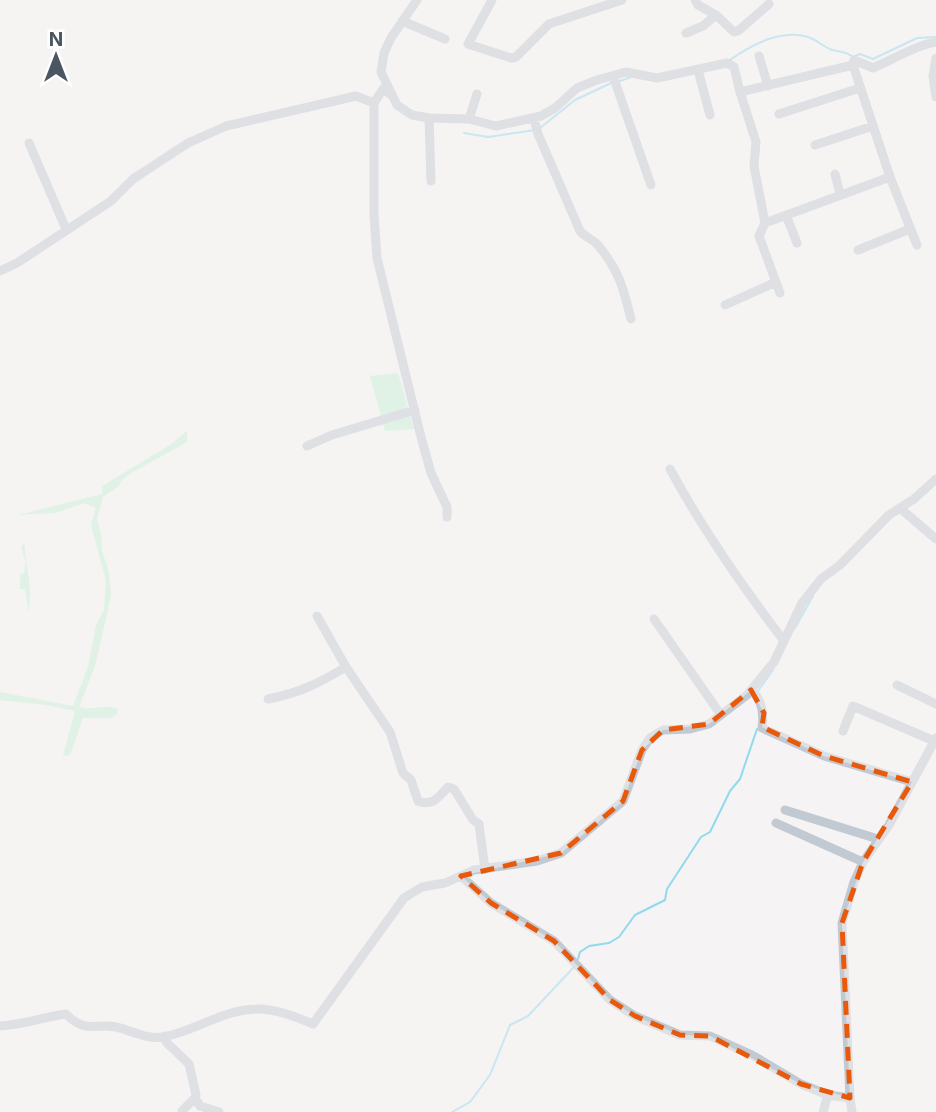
<svg xmlns="http://www.w3.org/2000/svg" width="936" height="1112" viewBox="0 0 936 1112" font-family="Inter,sans-serif">
<rect width="100%" height="100%" fill="#f5f3f3"/>
<!-- green -->
<path fill="#c3f1d5" d="M 398,373 L 414,429 L 385,431 L 370,376 Z
M 187,431 L 187,442 L 133,472 L 122,480 L 119,486 L 103,497 L 97,519 L 101,533 L 102,551 L 109,572 L 111,596 L 95,666 L 79,707 C 92,711 106,704 118,709 L 117,714 L 111,718 L 83,718 L 70,755 L 63,756 L 75,711 L 46,705 L 0,700 L 0,692 L 73,706 L 88,667 L 96,625 L 104,610 L 106,581 L 91,525 L 96,508 L 84,503 L 55,513 L 18,515 L 102,494 L 102,486 L 170,445 Z
M 24,543 L 30,588 L 29,613 L 25,589 L 20,589 L 20,574 L 24,573 L 26,562 L 21,548 Z"/>
<g fill="none" stroke-linecap="round" stroke-linejoin="round">
<!-- stream -->
<path stroke="#90daee" stroke-width="2" d="M 730,60 C 751,45 781,29 808,37 C 817,40 824,47 832,50 C 840,52 846,51 853,57 L 860,54 L 873,59 L 917,38 L 936,37
M 620,81 L 631,77
M 540,128 L 575,100 L 611,83
M 464,133 L 488,137 L 535,130
M 795,628 L 813,596
M 758,691 L 773,670
M 578,959 L 580,952 L 589,946 L 609,943 L 619,937 L 635,915 L 665,900 L 667,889 L 701,837 L 710,832 L 730,791 L 740,779 L 757,729
M 452,1112 L 470,1102 L 490,1075 L 510,1025 L 528,1016 L 574,967"/>
<!-- minor -->
<path stroke="#c1cad2" stroke-width="9" d="M 417,0 L 391,38 L 384,53 L 381,72 L 397,105 L 412,115 L 429,118 L 469,119 L 496,126 L 541,116 L 555,108 L 577,88 L 597,80 L 626,72 L 657,78 L 727,63 L 734,67 L 740,92
M 492,0 L 468,44 L 511,58 L 516,57 L 549,24 L 622,0
M 716,15 L 734,32 L 738,31 L 769,4
M 402,21 L 445,39
M 686,33 L 703,26 L 716,15 L 698,5 L 695,0
M 759,56 L 768,86
M 936,58 L 933,76 L 936,97
M 853,65 L 740,92 L 756,142 L 754,166 L 765,223 L 890,177
M 698,70 L 710,115
M 613,76 L 651,185
M 390,94 L 383,89 L 374,103 L 374,215 L 377,258 L 421,437 L 431,473 L 447,507 L 447,517
M 779,114 L 860,88
M 429,118 L 431,181
M 534,118 L 538,134 L 580,231 C 585,237 592,239 597,244 C 619,270 623,287 631,319
M 469,119 L 477,94
M 29,143 L 66,229
M 815,145 L 873,126
M 835,174 L 840,194
M 786,215 L 797,243
M 765,223 L 759,236 L 780,293
M 917,245 L 890,177 L 853,65 L 854,60 L 873,68 C 894,59 914,46 936,42
M 858,250 L 910,229
M 0,271 L 17,263 L 111,201 L 133,179 L 188,143 L 226,126 L 356,96 L 374,103
M 725,305 L 776,282
M 307,446 L 332,435 L 415,410
M 670,469 C 703,530 742,586 784,641
M 900,508 L 936,539
M 317,616 L 346,667
M 654,619 L 721,715
M 897,685 L 936,704
M 751,690 C 763,700 764,714 762,728 L 824,756 L 912,782
M 268,699 C 300,693 319,683 346,667 L 390,732 L 403,773 L 411,780 L 418,801 C 432,807 439,797 448,787 L 454,789 L 473,820 L 479,824 L 485,869
M 843,731 L 853,706 L 934,741
M 785,810 L 878,839
M 776,823 L 863,862
M 461,876 L 491,903 L 554,941 L 610,1000 L 635,1016 L 680,1035 L 710,1036 L 752,1055 L 801,1084 L 828,1095 L 850,1098
M 0,1026 C 23,1025 43,1017 66,1014 C 85,1034 95,1023 116,1027 C 131,1030 147,1040 163,1037 C 195,1031 222,1010 256,1009 C 274,1008 296,1017 313,1024 L 404,898 L 422,887 L 445,883 L 474,870 L 537,861 L 561,853 L 623,801 L 642,750 L 650,738 L 663,730 L 690,729 L 709,724 L 747,695 L 774,662 L 802,603 L 821,579 L 840,565 L 889,515 L 914,499 L 936,479
M 165,1036 L 166,1042 L 189,1064 L 196,1095 L 195,1098 L 200,1106 L 219,1112
M 182,1111 L 195,1098
M 823,1112 L 828,1095
M 852,1112 L 850,1098 L 842,923 L 854,882 L 863,862 L 889,825 L 936,738"/>
</g>
<!-- marked area -->
<path d="M0 0H936V1112H0ZM 751,690 L 764,713 L 762,727 L 824,756 L 912,782 L 863,862 L 842,923 L 850,1098 L 801,1084 L 710,1036 L 680,1035 L 635,1016 L 610,1000 L 554,941 L 491,903 L 461,876 L 561,853 L 623,801 L 642,750 L 663,730 L 709,724 Z" fill="#f5f3f3" fill-opacity=".55" fill-rule="evenodd"/>
<path fill="none" stroke="#e8590c" stroke-width="5" stroke-dasharray="14 9" stroke-linejoin="round" d="M 751,690 L 764,713 L 762,727 L 824,756 L 912,782 L 863,862 L 842,923 L 850,1098 L 801,1084 L 710,1036 L 680,1035 L 635,1016 L 610,1000 L 554,941 L 491,903 L 461,876 L 561,853 L 623,801 L 642,750 L 663,730 L 709,724 Z"/>
<!-- north arrow -->
<g transform="translate(56 56)" stroke="#ffffff" stroke-width="5" paint-order="stroke">
<path d="M0-5L12 26L0 18L-12 26Z" fill="#4a5661"/>
<text y="-10" font-size="19" font-weight="bold" text-anchor="middle" fill="#4a5661">N</text>
</g>
</svg>
